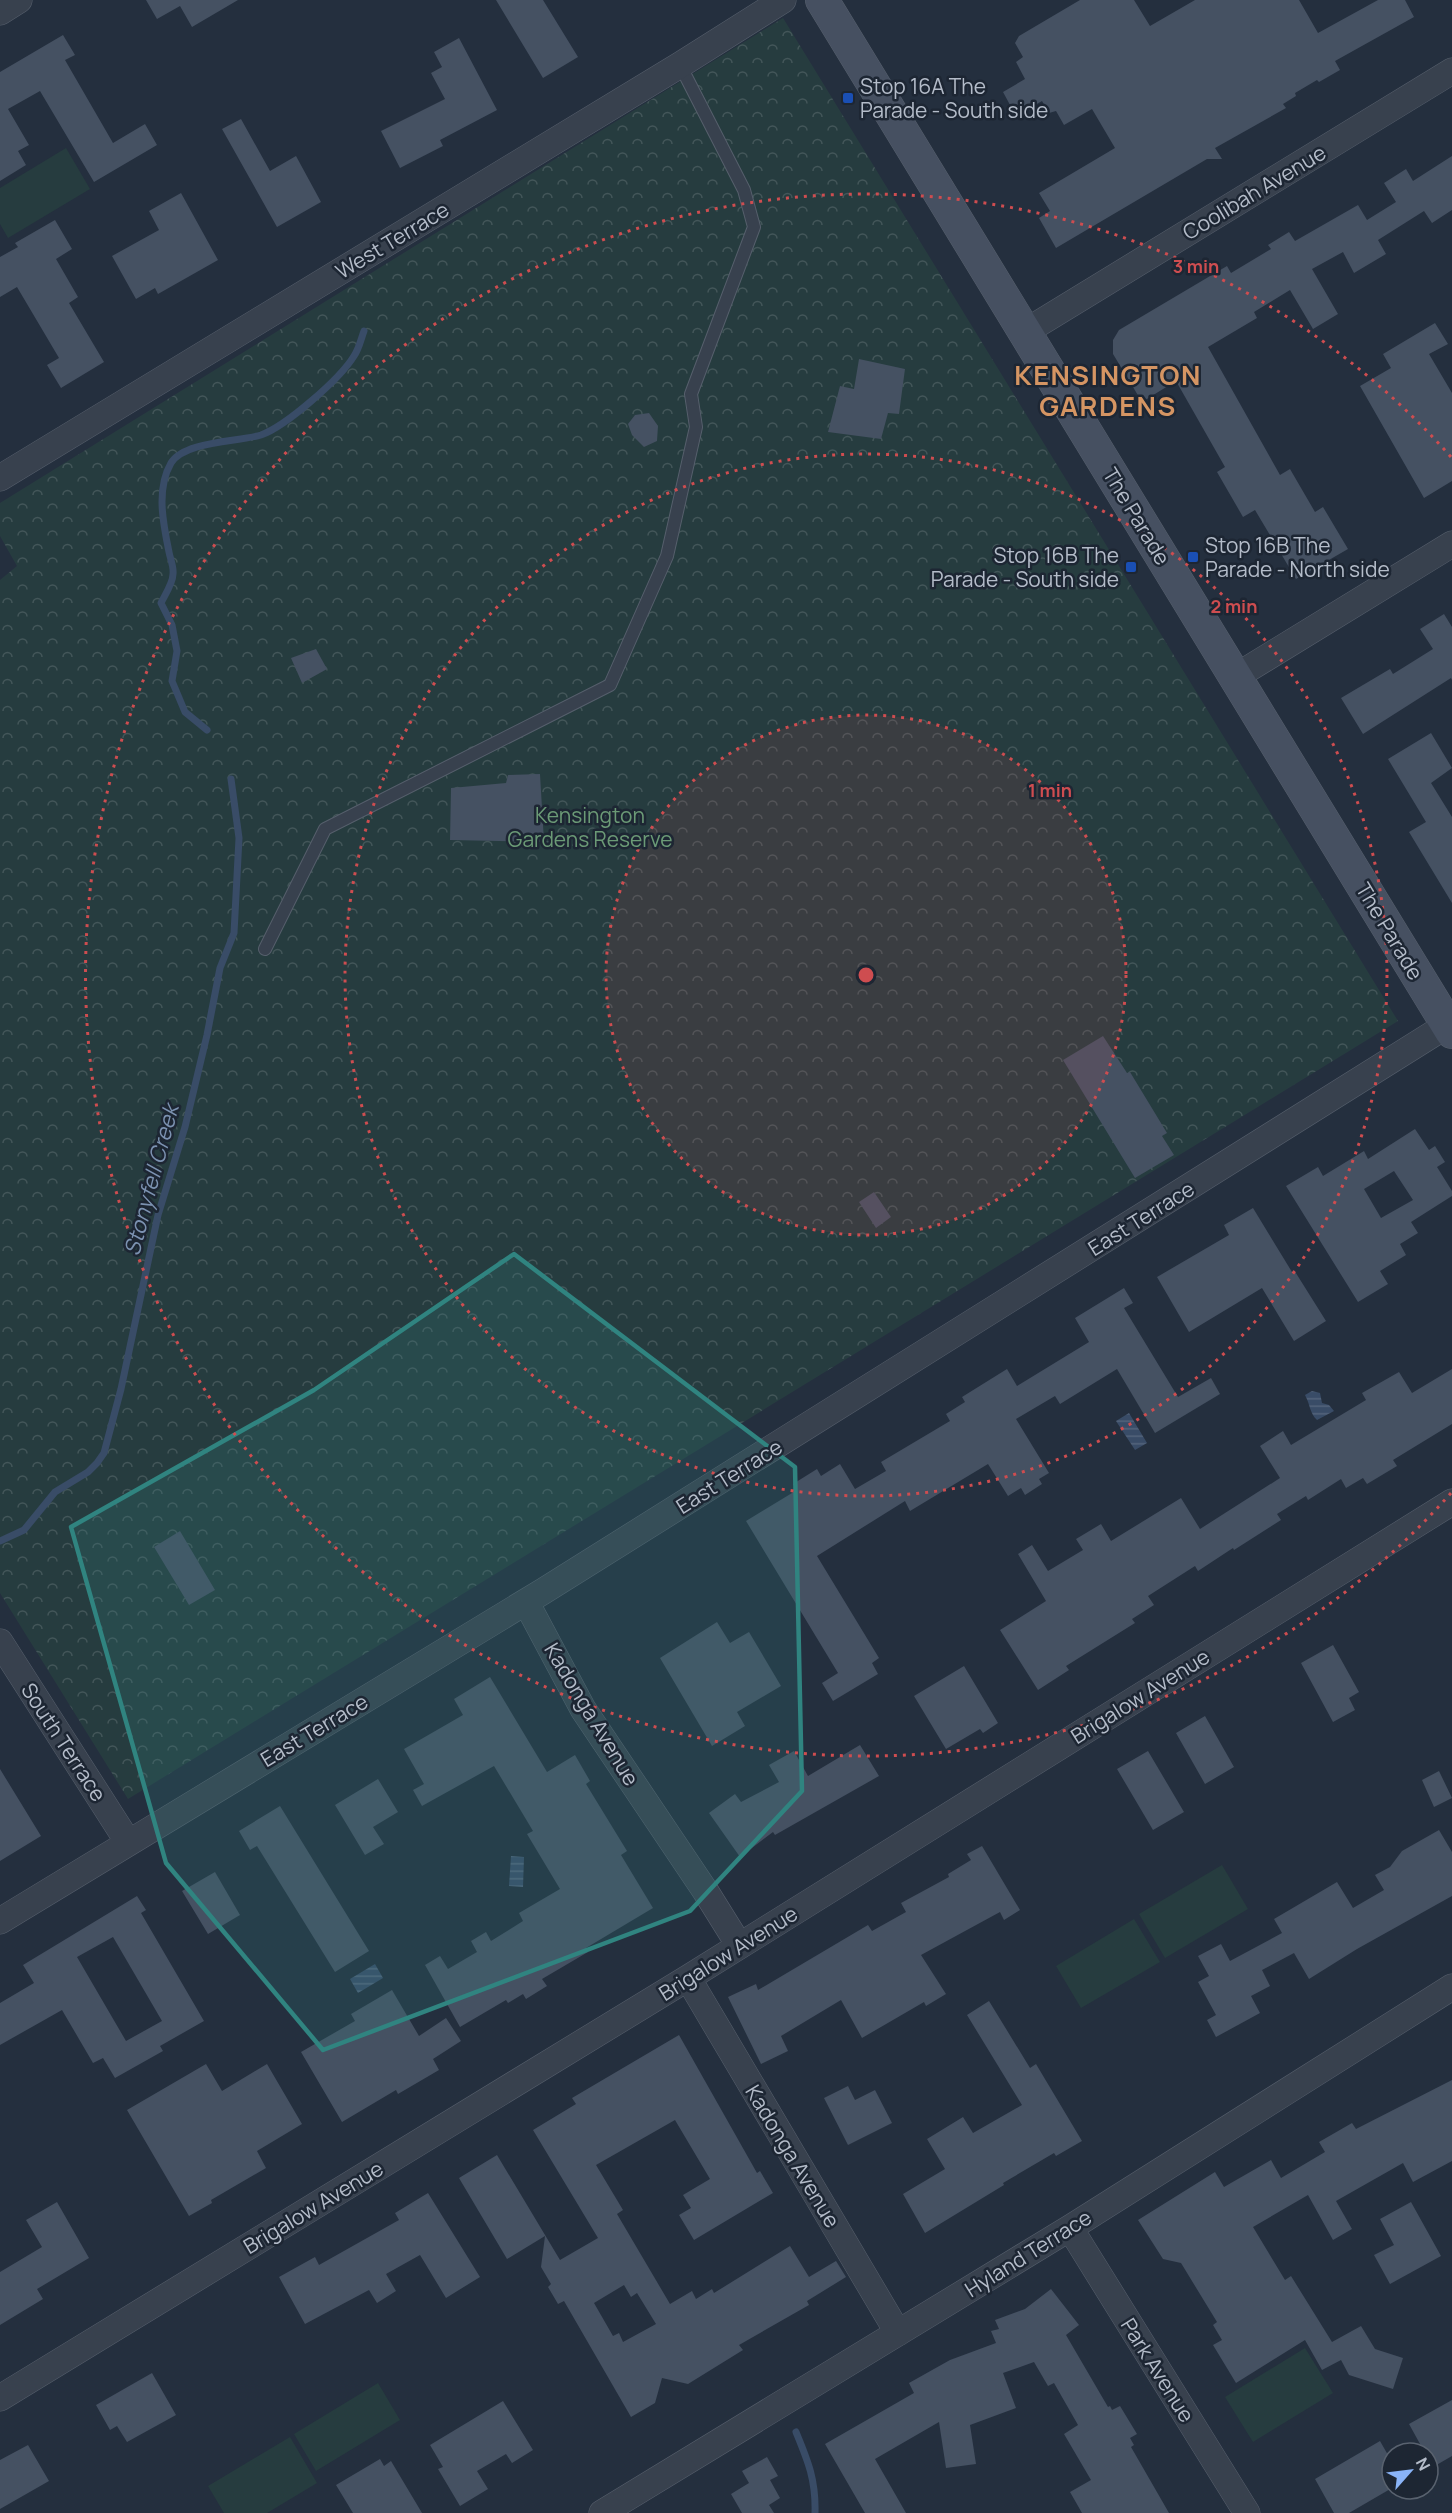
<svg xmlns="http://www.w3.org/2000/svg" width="1452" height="2513" viewBox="0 0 1452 2513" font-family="Manrope,sans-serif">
<defs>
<pattern id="park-crowns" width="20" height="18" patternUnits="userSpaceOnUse" patternTransform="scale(1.5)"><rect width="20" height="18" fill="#263c3f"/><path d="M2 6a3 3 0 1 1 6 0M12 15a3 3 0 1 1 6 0" fill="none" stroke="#435659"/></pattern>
<pattern id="water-rules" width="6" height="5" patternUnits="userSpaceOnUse" patternTransform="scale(1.5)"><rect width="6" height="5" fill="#394c67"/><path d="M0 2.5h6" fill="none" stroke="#53647b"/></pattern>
</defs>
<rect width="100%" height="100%" fill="#242f3e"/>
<!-- grass -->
<path fill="#263c3f" d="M 66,148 L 90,189 L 8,238 L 0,224 L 0,188 Z
M 1222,1865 L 1248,1909 L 1165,1958 L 1139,1914 Z
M 1134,1919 L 1160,1962 L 1081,2008 L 1056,1966 Z
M 1305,2348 L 1333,2393 L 1253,2442 L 1225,2397 Z
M 378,2383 L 400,2420 L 316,2471 L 294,2434 Z
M 290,2437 L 317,2483 L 267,2513 L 224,2513 L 208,2486 Z"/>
<!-- park -->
<path fill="url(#park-crowns)" d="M 783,18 L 1398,1021 L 128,1799 L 0,1593 L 0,580 L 17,566 L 0,536 L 0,503 Z"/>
<!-- water -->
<path fill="url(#water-rules)" d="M 1312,1391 L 1320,1393 L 1322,1403 L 1329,1405 L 1334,1411 L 1317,1420 C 1310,1414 1310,1404 1305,1395 Z
M 1129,1413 L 1147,1443 L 1135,1450 L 1116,1421 Z
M 511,1856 L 524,1857 L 523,1887 L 509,1886 Z
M 375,1964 L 383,1978 L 358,1993 L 350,1979 Z"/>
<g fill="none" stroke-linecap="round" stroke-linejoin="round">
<!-- stream -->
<path stroke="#394c67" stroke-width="7" d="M 207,730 L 185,712 L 172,681 L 177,651 L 172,625 L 161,603 C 165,595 173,583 173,574 C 174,567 170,558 169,552 C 163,523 156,489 171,463 C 184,441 238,442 261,435 C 286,426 340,379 354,356 C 359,349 361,339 364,331
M 0,1541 L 24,1530 L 55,1492 L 88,1472 L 97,1463 L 104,1453 L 121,1389 L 158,1215 L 185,1127 L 207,1035 L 220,968 L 234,933 L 239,838 L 231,779
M 796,2432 C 808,2461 816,2480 815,2513"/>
</g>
<!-- building -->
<path fill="#455162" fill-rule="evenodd" d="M 146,0 L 238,0 L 192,27 L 180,6 L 157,19 Z
M 496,0 L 543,0 L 578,57 L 543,78 Z
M 1080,0 L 1134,0 L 1150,26 L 1195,0 L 1299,0 L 1318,33 L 1378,0 L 1405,0 L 1414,17 L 1335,61 L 1340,70 L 1319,82 L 1317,80 L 1295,93 L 1296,96 L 1283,104 L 1286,108 L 1215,148 L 1222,159 L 1207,159 L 1056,248 L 1039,218 L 1050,211 L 1039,193 L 1115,148 L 1092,109 L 1064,125 L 1056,111 L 1049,113 L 1042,101 L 1016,116 L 1003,92 L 1025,79 L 1016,62 L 1023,57 L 1015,43 L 1019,36 Z
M 63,35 L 75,55 L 65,60 L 113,143 L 145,124 L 157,145 L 94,182 L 40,91 L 8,109 L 29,145 L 18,151 L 26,165 L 0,181 L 0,72 Z
M 459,38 L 497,110 L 440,140 L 443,146 L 400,168 L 381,131 L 445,99 L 431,73 L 442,67 L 434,52 Z
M 241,119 L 270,171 L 296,156 L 321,202 L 277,227 L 222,129 Z
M 1452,156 L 1452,210 L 1432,223 L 1424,211 L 1378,240 L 1386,254 L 1354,273 L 1343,252 L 1312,269 L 1338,314 L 1313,329 L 1290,290 L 1254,312 L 1257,318 L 1208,347 L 1280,475 L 1290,469 L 1315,512 L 1323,507 L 1348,549 L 1296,579 L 1255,510 L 1243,517 L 1217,472 L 1225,467 L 1176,381 L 1142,402 L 1113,354 L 1113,340 L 1119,330 L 1227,266 L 1231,273 L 1271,249 L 1268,245 L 1289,232 L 1295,241 L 1358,205 L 1367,220 L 1396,202 L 1384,183 L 1406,169 L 1413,181 Z
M 181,193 L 218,260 L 158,294 L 155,288 L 136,299 L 112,256 L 159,230 L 149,211 Z
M 55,220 L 72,249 L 56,259 L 78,297 L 69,303 L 104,362 L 61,388 L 47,365 L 59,358 L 17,287 L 0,297 L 0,257 L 18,247 L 15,243 Z
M 1435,323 L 1448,344 L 1429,354 L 1452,393 L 1452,481 L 1424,498 L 1360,386 L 1391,368 L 1383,354 Z
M 859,359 L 905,369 L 899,414 L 888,413 L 881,439 L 828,432 L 840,386 L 854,389 Z
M 649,413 L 658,426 L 657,441 L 644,447 L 632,435 L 628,424 L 635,415 Z
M 1444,614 L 1452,627 L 1452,680 L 1451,678 L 1363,734 L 1341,698 L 1390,669 L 1393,674 L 1433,649 L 1420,629 Z
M 316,649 L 327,669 L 302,683 L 291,658 Z
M 1431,733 L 1452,768 L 1431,783 L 1452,817 L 1452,903 L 1409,832 L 1426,822 L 1388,759 Z
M 540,774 L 544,842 L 450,840 L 451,788 L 506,783 L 508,775 Z
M 1103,1036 L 1127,1073 L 1130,1072 L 1167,1133 L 1162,1136 L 1174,1155 L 1135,1178 L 1063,1060 Z
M 1415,1129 L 1429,1150 L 1435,1146 L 1445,1162 L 1437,1167 L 1452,1191 L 1452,1196 L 1411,1222 L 1418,1233 L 1400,1244 L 1406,1255 L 1380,1271 L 1388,1284 L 1358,1302 L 1286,1186 L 1318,1167 L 1323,1176 L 1364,1151 L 1368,1159 ZM 1394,1171 L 1413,1200 L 1381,1218 L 1364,1189 Z
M 874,1192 L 891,1217 L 876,1228 L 859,1202 Z
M 1253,1208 L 1292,1272 L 1294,1270 L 1326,1321 L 1294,1341 L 1262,1288 L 1189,1332 L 1157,1277 L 1229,1235 L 1224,1225 Z
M 1124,1288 L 1133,1303 L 1124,1308 L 1178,1397 L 1211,1378 L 1220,1394 L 1155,1433 L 1117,1369 L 1060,1404 L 1055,1396 L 1016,1419 L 1049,1473 L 1039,1479 L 1042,1484 L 1025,1495 L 1021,1488 L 1008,1496 L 988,1464 L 910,1511 L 905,1501 L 817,1556 L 879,1658 L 872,1663 L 878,1674 L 833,1701 L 822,1683 L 838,1673 L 746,1521 L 797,1490 L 793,1484 L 817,1469 L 821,1476 L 840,1464 L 855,1489 L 886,1471 L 881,1462 L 950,1421 L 946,1414 L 965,1402 L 962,1397 L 1007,1369 L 1017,1386 L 1089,1342 L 1075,1318 Z
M 1452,1369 L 1452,1424 L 1393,1460 L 1397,1466 L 1367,1484 L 1363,1478 L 1346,1488 L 1341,1479 L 1308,1500 L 1306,1496 L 1277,1514 L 1281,1520 L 1234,1550 L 1233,1548 L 1198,1571 L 1195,1566 L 1148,1596 L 1154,1605 L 1132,1619 L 1135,1623 L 1066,1666 L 1069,1670 L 1038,1690 L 1000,1630 L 1046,1601 L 1018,1554 L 1032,1545 L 1048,1571 L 1083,1550 L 1076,1539 L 1101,1524 L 1111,1541 L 1181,1498 L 1200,1529 L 1280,1478 L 1260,1446 L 1283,1431 L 1291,1445 L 1366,1400 L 1362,1393 L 1399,1372 L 1412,1393 Z
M 180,1531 L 215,1590 L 189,1605 L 154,1547 Z
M 717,1622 L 730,1643 L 749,1632 L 781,1686 L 737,1712 L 745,1726 L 712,1746 L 660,1658 Z
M 1333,1645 L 1359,1692 L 1349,1698 L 1355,1710 L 1333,1722 L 1301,1663 Z
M 964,1666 L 998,1723 L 983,1733 L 980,1729 L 946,1749 L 914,1696 Z
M 490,1677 L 547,1772 L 575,1755 L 590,1781 L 586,1784 L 627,1851 L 621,1855 L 653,1908 L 586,1948 L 588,1952 L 542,1979 L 547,1986 L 526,1999 L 523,1994 L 508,2003 L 506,2000 L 460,2027 L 425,1965 L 440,1956 L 448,1969 L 477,1952 L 471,1941 L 486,1932 L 491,1941 L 523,1921 L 519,1913 L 560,1889 L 527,1834 L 533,1831 L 494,1766 L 422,1806 L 413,1790 L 424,1784 L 404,1749 L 463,1715 L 454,1699 Z
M 1205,1716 L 1234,1767 L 1205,1784 L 1176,1733 Z
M 860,1745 L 879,1776 L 775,1835 L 773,1832 L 740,1857 L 709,1813 L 735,1794 L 741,1802 L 779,1782 L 769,1765 L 794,1751 L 808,1776 Z
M 1148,1751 L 1184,1812 L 1153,1830 L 1117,1769 Z
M 0,1769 L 41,1836 L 0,1861 Z
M 1439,1771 L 1452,1798 L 1434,1807 L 1422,1780 Z
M 378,1779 L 398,1812 L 373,1827 L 384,1844 L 365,1855 L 335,1805 Z
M 280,1806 L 369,1951 L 335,1972 L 257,1846 L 250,1850 L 239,1831 Z
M 1439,1830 L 1452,1852 L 1452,1896 L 1357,1949 L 1309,1979 L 1294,1953 L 1262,1970 L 1270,1986 L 1251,1996 L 1260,2013 L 1216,2037 L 1207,2020 L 1216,2015 L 1198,1982 L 1209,1976 L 1198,1956 L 1221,1944 L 1230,1961 L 1282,1933 L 1274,1919 L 1337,1882 L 1353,1908 L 1384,1890 L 1375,1875 L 1390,1867 L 1402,1851 Z
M 982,1846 L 1020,1910 L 1004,1920 L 1000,1912 L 921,1955 L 946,1994 L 926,2006 L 924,2002 L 862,2038 L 841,2000 L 781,2036 L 788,2051 L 761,2064 L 728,1997 L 756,1984 L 758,1990 L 868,1925 L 872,1931 L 906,1912 L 901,1903 L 949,1877 L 948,1874 L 971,1860 L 967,1854 Z
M 215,1872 L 240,1915 L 208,1934 L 182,1891 Z
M 137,1896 L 146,1910 L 141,1913 L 204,2021 L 160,2046 L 163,2051 L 115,2078 L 103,2058 L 93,2063 L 62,2010 L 0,2045 L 0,2003 L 34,1983 L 23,1965 ZM 113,1937 L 162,2021 L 126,2041 L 77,1957 Z
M 392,1990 L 419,2036 L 446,2018 L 461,2041 L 433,2059 L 439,2070 L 398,2094 L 396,2090 L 342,2122 L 301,2052 L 355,2021 L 351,2014 Z
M 989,2001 L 1030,2068 L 1036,2064 L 1082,2141 L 1056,2156 L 1054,2153 L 1003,2183 L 1004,2185 L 925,2233 L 903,2194 L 945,2169 L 927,2139 L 963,2117 L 973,2133 L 1022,2105 L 967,2015 Z
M 679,2035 L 757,2173 L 760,2171 L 773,2193 L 694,2240 L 679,2215 L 691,2208 L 683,2195 L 710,2179 L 675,2120 L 596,2165 L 623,2210 L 617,2214 L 670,2304 L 692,2291 L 696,2299 L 712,2289 L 714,2293 L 790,2246 L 809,2277 L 836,2261 L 846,2277 L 807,2301 L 809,2305 L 739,2345 L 743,2350 L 688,2384 L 662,2378 L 655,2403 L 631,2417 L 564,2301 L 558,2304 L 548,2287 L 551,2284 L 541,2267 L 545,2236 L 507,2259 L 459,2178 L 497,2155 L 560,2260 L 598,2238 L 533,2130 L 576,2104 L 572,2098 ZM 624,2285 L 631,2297 L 637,2293 L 656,2324 L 623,2342 L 619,2333 L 613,2336 L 594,2303 Z
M 206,2064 L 222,2091 L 267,2064 L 302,2124 L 257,2151 L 266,2168 L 211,2200 L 212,2203 L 189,2216 L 127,2110 Z
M 1452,2080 L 1452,2161 L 1413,2182 L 1403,2163 L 1336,2201 L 1352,2229 L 1333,2240 L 1308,2195 L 1253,2227 L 1285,2280 L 1291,2276 L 1332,2342 L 1361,2326 L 1375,2349 L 1403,2358 L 1393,2389 L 1349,2375 L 1341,2360 L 1322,2370 L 1305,2340 L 1236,2383 L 1213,2345 L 1222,2340 L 1213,2325 L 1217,2322 L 1181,2263 L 1163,2259 L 1138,2220 L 1215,2172 L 1224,2187 L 1271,2160 L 1281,2178 L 1325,2152 L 1319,2142 L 1352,2123 L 1356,2129 Z
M 848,2086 L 855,2100 L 875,2090 L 892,2123 L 848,2145 L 824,2098 Z
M 428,2193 L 480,2277 L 446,2298 L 420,2255 L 386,2274 L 396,2291 L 377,2303 L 369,2290 L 305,2324 L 279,2277 L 315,2257 L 319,2265 L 399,2220 L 395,2213 Z
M 57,2202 L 89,2258 L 37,2289 L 43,2299 L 0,2325 L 0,2272 L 42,2247 L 26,2220 Z
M 1411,2202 L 1441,2256 L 1390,2284 L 1374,2255 L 1394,2245 L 1380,2219 Z
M 1051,2289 L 1079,2325 L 1066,2335 L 1108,2407 L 1110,2406 L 1112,2410 L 1120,2406 L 1137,2434 L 1130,2438 L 1134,2445 L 1131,2447 L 1169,2513 L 1082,2513 L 1070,2492 L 1091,2480 L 1064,2434 L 1078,2425 L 1054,2383 L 1048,2386 L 1034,2362 L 1003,2373 L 1016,2408 L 970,2425 L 976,2464 L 946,2468 L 939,2422 L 875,2459 L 906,2513 L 865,2513 L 825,2444 L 914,2393 L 909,2383 L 950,2360 L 996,2343 L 991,2331 L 999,2329 L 995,2320 L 1025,2309 Z
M 152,2373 L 176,2415 L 127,2442 L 117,2426 L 110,2430 L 96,2405 Z
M 1452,2400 L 1452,2456 L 1433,2467 L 1428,2453 L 1425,2453 L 1409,2424 Z
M 503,2401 L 533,2450 L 512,2463 L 506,2454 L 477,2471 L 488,2489 L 460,2506 L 438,2469 L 443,2467 L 430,2445 Z
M 1380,2441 L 1392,2462 L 1392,2488 L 1349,2513 L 1334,2513 L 1315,2479 Z
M 28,2445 L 49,2481 L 0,2509 L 0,2460 Z
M 767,2457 L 778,2476 L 770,2480 L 780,2498 L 769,2505 L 774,2513 L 742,2513 L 731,2494 L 749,2483 L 742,2471 Z
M 380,2459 L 384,2466 L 391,2461 L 422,2513 L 353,2513 L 336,2485 Z"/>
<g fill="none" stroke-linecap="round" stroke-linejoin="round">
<defs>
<path id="service" d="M 265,949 L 325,829 L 610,685 L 667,556 L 696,427 L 691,394 L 754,227 L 744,190 L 680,65"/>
<path id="minor" d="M 0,12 L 19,0
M 1025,332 L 1452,71
M 0,478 L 680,65 L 783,0
M 1235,677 L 1452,544
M 526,1602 L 583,1709 L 706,1892 L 739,1945
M 0,1642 L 128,1842
M 0,1921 L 542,1592 L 1452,1022
M 688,1978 L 898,2333
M 1070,2228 L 1247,2513
M 0,2398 L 688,1978 L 1452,1502
M 602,2513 L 1070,2228 L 1452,1987"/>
<path id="secondary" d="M 822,0 L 1452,1032"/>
</defs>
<!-- service casing -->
<use href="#service" stroke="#565f6c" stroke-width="14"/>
<!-- minor casing -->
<use href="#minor" stroke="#565f6c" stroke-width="27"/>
<!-- secondary casing -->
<use href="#secondary" stroke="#565f6c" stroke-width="34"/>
<!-- service -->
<use href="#service" stroke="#38414e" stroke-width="12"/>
<!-- minor -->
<use href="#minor" stroke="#38414e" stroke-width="26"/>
<!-- secondary -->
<use href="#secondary" stroke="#465061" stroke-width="33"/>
</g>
<!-- marked area -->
<path fill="#308480" fill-opacity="0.2" stroke="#308480" stroke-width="4.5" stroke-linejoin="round" d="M 514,1254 L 795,1467 L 802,1791 L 690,1911 L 323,2050 L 166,1863 L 71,1527 L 314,1390 Z"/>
<!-- distance rings -->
<circle cx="866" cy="975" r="260" fill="#ce4d50" fill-opacity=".12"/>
<g fill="none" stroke="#ce4d50" stroke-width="3" stroke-dasharray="3 6">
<circle cx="866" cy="975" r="260"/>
<circle cx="866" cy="975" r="521"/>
<path d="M1451 1493A781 781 0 1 1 1451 457"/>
</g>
<!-- markers -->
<g fill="#1a4fb4" stroke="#1d2633" stroke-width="2">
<rect x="842" y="92" width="12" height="12" rx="3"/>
<rect x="1187" y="551" width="12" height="12" rx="3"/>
<rect x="1125" y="561" width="12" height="12" rx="3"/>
</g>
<g text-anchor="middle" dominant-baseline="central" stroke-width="5" stroke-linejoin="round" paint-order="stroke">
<!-- poi labels -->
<g font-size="21" fill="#b4bcc9" stroke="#1d2633" text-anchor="start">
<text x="860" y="86">Stop 16A The<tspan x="860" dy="24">Parade - South side</tspan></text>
<text x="1205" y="545">Stop 16B The<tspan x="1205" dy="24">Parade - North side</tspan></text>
<text x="1119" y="555" text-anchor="end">Stop 16B The<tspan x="1119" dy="24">Parade - South side</tspan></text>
</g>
<!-- street labels -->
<g font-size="21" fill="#b4bcc9" stroke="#1d2633">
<text transform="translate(1254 192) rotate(-31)">Coolibah Avenue</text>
<text transform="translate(392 240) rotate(-31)">West Terrace</text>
<text transform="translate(1137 516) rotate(59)">The Parade</text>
<text transform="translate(1390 931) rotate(59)">The Parade</text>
<text transform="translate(1141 1218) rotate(-32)">East Terrace</text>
<text transform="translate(729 1476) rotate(-32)">East Terrace</text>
<text transform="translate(1140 1696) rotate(-32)">Brigalow Avenue</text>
<text transform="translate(592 1714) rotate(59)">Kadonga Avenue</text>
<text transform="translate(314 1730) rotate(-31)">East Terrace</text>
<text transform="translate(64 1742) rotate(57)">South Terrace</text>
<text transform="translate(728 1953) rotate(-32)">Brigalow Avenue</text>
<text transform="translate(793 2156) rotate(59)">Kadonga Avenue</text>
<text transform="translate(313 2207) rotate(-31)">Brigalow Avenue</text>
<text transform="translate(1028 2253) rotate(-32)">Hyland Terrace</text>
<text transform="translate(1158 2370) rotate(58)">Park Avenue</text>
</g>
<!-- park labels -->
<g font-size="21" fill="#6b9a76" stroke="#1d2633">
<text x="590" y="815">Kensington<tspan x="590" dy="24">Gardens Reserve</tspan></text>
</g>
<!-- water labels -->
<g font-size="22" font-style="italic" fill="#7c92b1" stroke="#1d2633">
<text transform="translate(151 1180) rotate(-75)">Stonyfell Creek</text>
</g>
<!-- district labels -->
<g font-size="27" font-weight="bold" letter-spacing="1.5" fill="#d59563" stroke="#1d2633">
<text x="1108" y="374">KENSINGTON<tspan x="1108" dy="31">GARDENS</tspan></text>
</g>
</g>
<circle cx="866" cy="975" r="9" fill="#ce4d50" stroke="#1d2633" stroke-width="3"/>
<g font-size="18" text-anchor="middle" font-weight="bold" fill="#ce4d50" stroke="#1d2633" stroke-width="5" stroke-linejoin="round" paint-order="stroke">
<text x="1196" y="273">3 min</text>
<text x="1234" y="613">2 min</text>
<text x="1050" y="797">1 min</text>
</g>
<!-- north arrow -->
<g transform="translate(1410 2471) rotate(62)"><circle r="28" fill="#1d2633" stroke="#59626f" stroke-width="1.5"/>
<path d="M0-4.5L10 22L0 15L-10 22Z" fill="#8ab4f8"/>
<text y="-9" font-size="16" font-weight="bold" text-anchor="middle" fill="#b4bcc9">N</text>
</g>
</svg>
